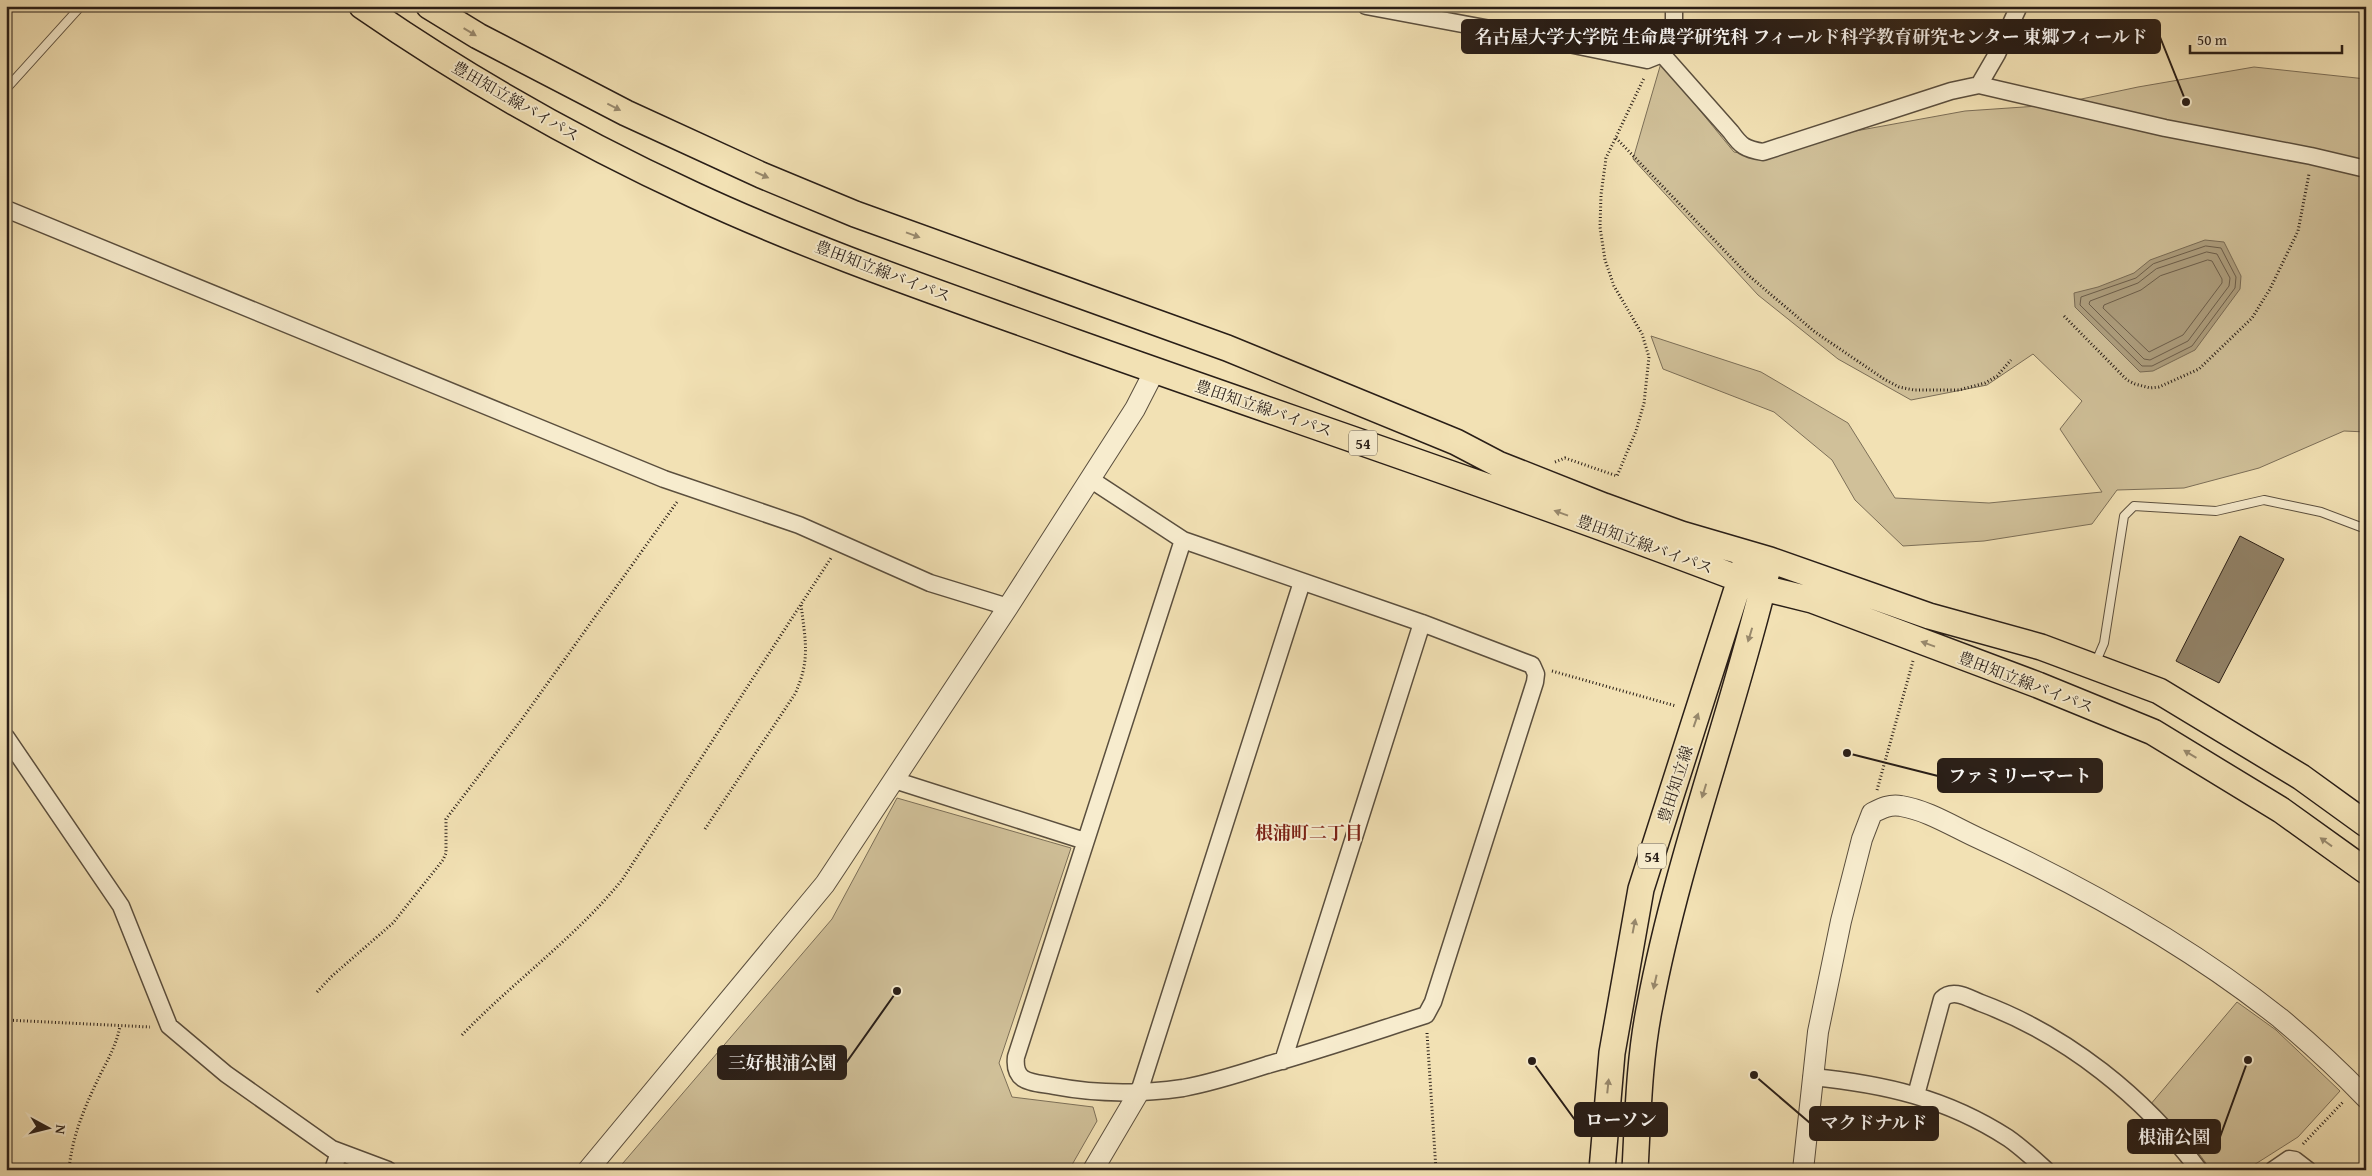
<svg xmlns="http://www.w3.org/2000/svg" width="2372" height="1176" viewBox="0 0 2372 1176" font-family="'Gentium Book Plus','Noto Serif JP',serif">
<rect width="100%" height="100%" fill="#f2e1b4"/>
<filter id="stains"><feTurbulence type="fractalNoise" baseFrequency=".004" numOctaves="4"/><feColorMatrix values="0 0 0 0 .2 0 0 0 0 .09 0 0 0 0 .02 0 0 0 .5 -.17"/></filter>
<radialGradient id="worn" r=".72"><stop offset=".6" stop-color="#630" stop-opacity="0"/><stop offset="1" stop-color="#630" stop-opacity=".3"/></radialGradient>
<!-- green -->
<path fill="#d0c099" stroke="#7c6f58" d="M 1661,63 L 1734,152 L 1754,156 L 1850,132 L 1965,111 L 2053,105 L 2138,87 L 2254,67 L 2366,79 L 2366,432 L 2344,431 L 2259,468 L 2184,488 L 2117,490 L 2092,524 L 1984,541 L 1903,546 L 1855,500 L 1832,460 L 1774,412 L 1663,369 L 1651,336 L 1761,372 L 1848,423 L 1895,498 L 1989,503 L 2102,492 L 2060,429 L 2082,401 L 2033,354 L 1987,385 L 1911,400 L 1838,359 L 1758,295 L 1633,159 Z
M 897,798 L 1071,848 L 999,1063 L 1012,1097 L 1093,1107 L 1097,1121 L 1069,1170 L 617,1170 L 832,919 Z
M 2237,1002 L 2276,1030 L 2340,1091 L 2298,1137 L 2246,1170 L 2211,1170 L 2186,1136 L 2150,1105 Z"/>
<!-- water -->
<path fill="#ae9f7f" stroke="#796b55" d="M 2205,240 L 2224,242 L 2241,276 L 2240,289 L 2195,350 L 2153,371 L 2140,372 L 2075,307 L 2074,293 L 2098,287 L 2134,273 L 2150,260 Z"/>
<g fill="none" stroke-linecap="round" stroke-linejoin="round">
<!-- shore -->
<path stroke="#6c5e4b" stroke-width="1" d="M 2206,246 L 2221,248 L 2236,277 L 2235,288 L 2192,346 L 2152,366 L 2142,366 L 2080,305 L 2081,297 L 2136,278 L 2153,264 Z
M 2207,252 L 2217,254 L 2230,278 L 2229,286 L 2188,341 L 2150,360 L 2144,359 L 2089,304 L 2090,301 L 2138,283 L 2156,269 Z
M 2208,260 L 2212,261 L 2222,279 L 2222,283 L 2183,335 L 2149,352 L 2103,308 L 2104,305 L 2141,290 L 2160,276 Z"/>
</g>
<!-- building -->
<path fill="#928369" stroke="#291e17" d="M 2240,536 L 2284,559 L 2219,683 L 2176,661 Z"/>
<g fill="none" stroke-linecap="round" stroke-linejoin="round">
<defs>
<path id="service" d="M 6,89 L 81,6
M 2095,664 L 2104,643 L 2124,516 L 2134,506 L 2216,511 L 2264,500 L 2321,512 L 2366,529"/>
<path id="minor" d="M 1366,6 L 1554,41 L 1647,60 L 1662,54 L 1666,50 L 1674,29 L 1674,6
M 1662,54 L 1731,132 C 1741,146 1745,149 1763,152 L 1951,91 L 1979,85 L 2165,128 L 2311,156 L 2366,169
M 1979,85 L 1997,54 L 2019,6
M 6,209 L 664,479 L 799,525 L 930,583 L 1008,607
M 1090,479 L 1183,540 L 1422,623 L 1532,665 L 1536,674 L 1535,682 L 1433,1002 L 1426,1015 C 1373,1032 1320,1050 1267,1065 C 1239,1074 1211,1083 1183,1088 C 1141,1094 1096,1094 1054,1086 C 1033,1082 1013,1084 1016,1057 L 1183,540
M 6,737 L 121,906 L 169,1026 L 226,1074 L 332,1149 L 388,1170
M 894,780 L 1085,841
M 1283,1061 L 1422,623
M 1812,1077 C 1884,1084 1946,1098 2008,1138 C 2021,1147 2034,1159 2046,1170
M 1139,1092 L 1302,582
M 1916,1095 L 1942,999 C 1953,988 1968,998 1981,1003 C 2067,1035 2144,1097 2199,1170
M 333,1170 L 339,1152
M 2273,1170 L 2289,1159 L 2295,1160 L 2308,1170"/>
<path id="tertiary" d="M 588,1170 L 825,884 L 1008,607 L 1135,409 L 1155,370
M 1093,1170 L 1139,1092
M 1803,1170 L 1818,1032 L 1841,921 L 1862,839 L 1872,813 C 1882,808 1890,804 1901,806 C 1927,810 1954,827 1978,838 C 2084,887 2188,945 2280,1018 C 2310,1043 2339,1070 2366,1098"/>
<path id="primary" d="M 362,6 C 466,78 579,142 694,195 C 817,252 945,295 1072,341 C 1302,423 1535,500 1763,588 L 1812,600 L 2038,685 L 2153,732 L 2281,810 L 2366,871
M 429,6 L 478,36 L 626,113 L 761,175 L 855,214 L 1227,348 L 1456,442 L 1498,464 L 1604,506 L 1681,534 L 1770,560 L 1929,616 L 2041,647 L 2159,691 L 2301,777 L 2366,824
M 1602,1170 L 1612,1053 L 1641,889 L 1745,564
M 1635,1170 C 1638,1115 1639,1059 1650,1005 C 1678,857 1732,717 1767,571"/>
</defs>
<!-- service casing -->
<use href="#service" stroke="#5b4f3e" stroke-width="10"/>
<!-- minor casing -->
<use href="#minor" stroke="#5b4f3e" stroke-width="19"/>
<!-- tertiary casing -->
<use href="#tertiary" stroke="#5b4f3e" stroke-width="22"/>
<!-- primary casing -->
<use href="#primary" stroke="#291e17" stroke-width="28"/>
<!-- path -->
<path stroke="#291e17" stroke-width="3" stroke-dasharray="1 2.5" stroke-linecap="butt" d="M 1616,138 L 1748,275 L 1815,332 L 1884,379 L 1899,387 L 1914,390 L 1959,390 L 1985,383 L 1997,376 L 2011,360
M 2064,316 L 2127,380 L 2135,384 L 2150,388 L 2159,387 L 2199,369 L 2252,318 L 2270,289 L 2298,231 L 2309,174
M 1555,462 L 1565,458 L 1617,476 L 1636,431 L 1644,403 L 1649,357 L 1642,334 L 1614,286 L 1605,260 L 1600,227 L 1601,195 L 1606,158 L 1644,78
M 1552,671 L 1676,706
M 1877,790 L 1913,661
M 705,829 L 795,694 C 811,659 805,640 801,604
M 317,992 L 332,976 L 393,923 L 443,860 L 446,853 L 446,819 L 522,719 L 677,502
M 6,1020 L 150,1027
M 1427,1033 L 1436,1170
M 462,1035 C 514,981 575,938 622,880 L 831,558
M 2303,1144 L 2344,1101
M 69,1170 C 72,1135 86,1104 101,1073 C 109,1058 117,1043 120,1026"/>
<!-- service -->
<use href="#service" stroke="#f7ecce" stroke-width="8"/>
<!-- minor -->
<use href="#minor" stroke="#f7ecce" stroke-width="16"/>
<!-- tertiary -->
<use href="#tertiary" stroke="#f7ecce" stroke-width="20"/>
<!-- primary -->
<use href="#primary" stroke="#f2e1b4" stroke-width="25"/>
</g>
<!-- one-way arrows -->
<defs><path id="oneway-solid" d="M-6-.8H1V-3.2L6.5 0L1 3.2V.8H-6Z" transform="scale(1.25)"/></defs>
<g fill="#98896d">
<use href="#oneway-solid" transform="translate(470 32) rotate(31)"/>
<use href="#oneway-solid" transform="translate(614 107) rotate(27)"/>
<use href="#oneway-solid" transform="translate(762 175) rotate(24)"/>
<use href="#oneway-solid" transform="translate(913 235) rotate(20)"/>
<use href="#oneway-solid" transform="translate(1561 513) rotate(-160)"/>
<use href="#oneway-solid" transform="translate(1750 635) rotate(107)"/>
<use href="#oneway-solid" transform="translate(1928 644) rotate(-160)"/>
<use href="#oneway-solid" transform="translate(1696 720) rotate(-71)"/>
<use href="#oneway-solid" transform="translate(2190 754) rotate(-149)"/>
<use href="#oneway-solid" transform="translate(1704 791) rotate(107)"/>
<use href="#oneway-solid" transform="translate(2326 842) rotate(-144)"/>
<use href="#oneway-solid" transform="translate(1634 926) rotate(-79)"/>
<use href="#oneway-solid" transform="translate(1655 982) rotate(103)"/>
<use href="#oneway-solid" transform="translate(1608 1086) rotate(-84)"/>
</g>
<g text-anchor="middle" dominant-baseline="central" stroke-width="4" stroke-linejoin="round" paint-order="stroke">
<!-- shield labels -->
<g fill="#f7ecce" stroke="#675c4e" stroke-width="1">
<rect x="1349" y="430.5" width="28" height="25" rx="4"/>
<rect x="1638" y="843.5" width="28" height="25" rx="4"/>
</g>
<g font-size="15" font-weight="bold" fill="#291e17">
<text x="1363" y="443">54</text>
<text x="1652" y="856">54</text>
</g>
<!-- street labels -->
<g font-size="16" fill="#291e17" stroke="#f7ecce">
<text transform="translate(516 101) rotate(30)">豊田知立線バイパス</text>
<text transform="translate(883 271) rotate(21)">豊田知立線バイパス</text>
<text transform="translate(1264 408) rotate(19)">豊田知立線バイパス</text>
<text transform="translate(1645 544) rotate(20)">豊田知立線バイパス</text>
<text transform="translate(2026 682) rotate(21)">豊田知立線バイパス</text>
<text transform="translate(1675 784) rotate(-72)">豊田知立線</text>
</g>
<!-- neighbourhood labels -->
<g font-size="18" font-weight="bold" fill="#7a1f14" stroke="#f7ecce">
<text x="1309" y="832">根浦町二丁目</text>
</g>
</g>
<!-- callouts -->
<path fill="none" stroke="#291e17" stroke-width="2" d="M2186 102L2160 37M1847 753L1938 776M897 991L846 1063M1532 1061L1575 1120M1754 1075L1810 1123M2248 1060L2220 1137"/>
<g fill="#291e17" stroke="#f7ecce" stroke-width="2">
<circle cx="2186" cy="102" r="5"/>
<circle cx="1847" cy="753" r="5"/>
<circle cx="897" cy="991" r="5"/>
<circle cx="1532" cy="1061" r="5"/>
<circle cx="1754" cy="1075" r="5"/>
<circle cx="2248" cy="1060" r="5"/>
</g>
<g fill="#291e17" stroke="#291e17" stroke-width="2">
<rect x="1462" y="20" width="698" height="33" rx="5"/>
<rect x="1938" y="759" width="164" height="33" rx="5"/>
<rect x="718" y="1046" width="128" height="33" rx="5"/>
<rect x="1575" y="1103" width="92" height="33" rx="5"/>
<rect x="1810" y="1107" width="128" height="33" rx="5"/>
<rect x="2128" y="1120" width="92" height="33" rx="5"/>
</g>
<g font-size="18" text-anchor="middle" font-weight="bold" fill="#fff">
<text x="1811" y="43">名古屋大学大学院 生命農学研究科 フィールド科学教育研究センター 東郷フィールド</text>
<text x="2020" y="782">ファミリーマート</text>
<text x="782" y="1069">三好根浦公園</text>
<text x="1621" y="1126">ローソン</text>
<text x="1874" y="1129">マクドナルド</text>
<text x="2174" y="1143">根浦公園</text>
</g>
<!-- margin -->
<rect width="2372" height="1176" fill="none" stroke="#f2e1b4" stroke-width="25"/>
<rect x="8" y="8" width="2357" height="1161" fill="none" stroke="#291e17" stroke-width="2.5"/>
<rect x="12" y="12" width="2347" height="1151" fill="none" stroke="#291e17"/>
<!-- north arrow -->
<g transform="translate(48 1128) rotate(97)" stroke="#f7ecce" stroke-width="4" paint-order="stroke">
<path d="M0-4L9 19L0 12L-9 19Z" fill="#291e17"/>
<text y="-8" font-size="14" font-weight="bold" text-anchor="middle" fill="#291e17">N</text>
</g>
<!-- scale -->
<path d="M2190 45v8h152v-8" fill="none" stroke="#291e17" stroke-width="2.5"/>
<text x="2197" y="45" font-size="15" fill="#291e17" stroke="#f7ecce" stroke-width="4" paint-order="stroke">50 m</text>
<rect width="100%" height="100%" filter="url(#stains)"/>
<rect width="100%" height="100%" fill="url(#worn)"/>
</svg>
